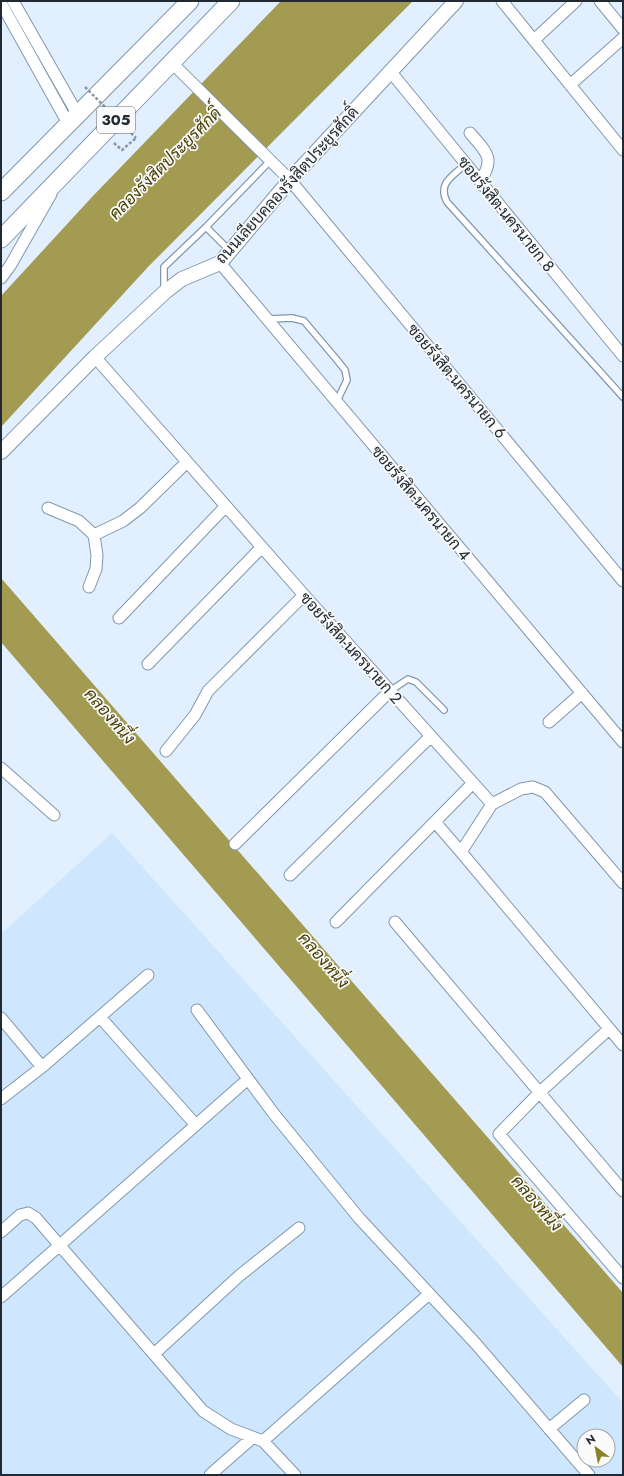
<svg xmlns="http://www.w3.org/2000/svg" width="624" height="1476" viewBox="0 0 624 1476" font-family="Jost,Sarabun,sans-serif">
<rect width="100%" height="100%" fill="#e1effe"/>
<!-- built -->
<path fill="#cee6fe" fill-rule="evenodd" d="M 112,833 L 623,1403 L 623,1475 L 1,1475 L 1,934 ZM 584,1436 L 608,1436 L 608,1460 L 584,1460 Z"/>
<!-- water -->
<path fill="#a39b51" d="M 281,1 L 413,1 L 148,267 L 1,427 L 1,296 L 92,197 Z
M 1,578 L 623,1293 L 623,1367 L 1,642 Z"/>
<g fill="none" stroke-linecap="round" stroke-linejoin="round">
<defs>
<path id="service" d="M 466,164 C 453,176 437,183 447,202 L 623,397
M 206,227 L 230,251
M 164,290 L 164,267 L 206,227 L 270,161
M 269,319 L 292,318 L 304,321 L 337,360 L 345,370 L 347,380 L 336,403
M 390,691 L 408,679 L 416,682 L 444,710"/>
<path id="minor" d="M 13,1 L 78,115
M 502,1 L 623,150
M 600,1 L 623,29
M 1,3 L 69,125
M 534,40 L 576,1
M 171,62 L 290,180 L 623,581
M 390,71 L 623,356
M 570,85 L 623,38
M 470,133 C 486,152 496,158 480,181
M 220,263 L 623,742
M 1,278 L 10,266 L 51,194
M 95,357 L 304,595 L 492,804 L 521,789 L 533,787 L 545,792 L 623,883
M 48,508 L 79,521 L 94,535 L 97,555 L 96,569 L 89,587
M 94,535 L 123,521 L 140,508 L 186,463
M 119,618 L 225,507
M 148,664 L 262,547
M 549,722 L 582,693
M 166,751 L 195,715 L 208,691 L 304,595
M 1,768 L 54,815
M 492,804 L 461,852 L 623,1045
M 435,822 L 461,852
M 235,844 L 390,691
M 290,875 L 431,736
M 336,922 L 473,783
M 395,922 L 623,1191
M 197,1010 L 274,1114 L 359,1218 L 476,1344 L 589,1475
M 100,1017 L 195,1124
M 1,1018 L 42,1067
M 609,1029 L 540,1092 L 499,1134 L 623,1278
M 1,1099 L 42,1067 L 148,975
M 1,1232 L 20,1215 L 28,1213 L 36,1218 L 203,1411 L 231,1429 L 263,1441 L 295,1475
M 1,1297 L 248,1079
M 154,1354 L 239,1276 L 299,1228
M 549,1429 L 584,1400
M 263,1441 L 429,1294
M 210,1475 L 252,1438"/>
<path id="tertiary" d="M 1,452 L 95,357 L 165,292 L 182,279 L 220,263 L 290,180 L 456,1"/>
<path id="primary" d="M 1,192 L 190,1
M 1,239 L 231,1"/>
</defs>
<!-- service casing -->
<use href="#service" stroke="#8197ad" stroke-width="8"/>
<!-- minor casing -->
<use href="#minor" stroke="#8197ad" stroke-width="13"/>
<!-- tertiary casing -->
<use href="#tertiary" stroke="#8197ad" stroke-width="16"/>
<!-- primary casing -->
<use href="#primary" stroke="#8197ad" stroke-width="19"/>
<!-- path -->
<path stroke="#8995a1" stroke-width="2.5" stroke-dasharray="3 2" stroke-linecap="butt" d="M 114,143 L 122,150 L 136,138"/>
<!-- service -->
<use href="#service" stroke="#fff" stroke-width="5.5"/>
<!-- minor -->
<use href="#minor" stroke="#fff" stroke-width="11"/>
<!-- tertiary -->
<use href="#tertiary" stroke="#fff" stroke-width="14"/>
<!-- primary -->
<use href="#primary" stroke="#fff" stroke-width="17"/>
<!-- path-bridge -->
<path stroke="#8995a1" stroke-width="2.5" stroke-dasharray="3 2" stroke-linecap="butt" d="M 85,87 L 136,138"/>
</g>
<g text-anchor="middle" dominant-baseline="central" stroke-width="3.5" stroke-linejoin="round" paint-order="stroke">
<!-- shield labels -->
<rect fill="#fafafa" stroke="#62686f" stroke-width="1" x="97" y="107" width="38" height="26" rx="3"/>
<g font-size="15" font-weight="bold" fill="#212a33">
<text x="116" y="120">305</text>
</g>
<!-- street labels -->
<g font-size="16" fill="#212a33" stroke="#fafafa">
<text transform="translate(287 185) rotate(-48)">ถนนเลียบคลองรังสิตประยูรศักดิ์</text>
<text transform="translate(506 214) rotate(51)">ซอยรังสิต-นครนายก 8</text>
<text transform="translate(457 381) rotate(50)">ซอยรังสิต-นครนายก 6</text>
<text transform="translate(421 503) rotate(50)">ซอยรังสิต-นครนายก 4</text>
<text transform="translate(351 648) rotate(48)">ซอยรังสิต-นครนายก 2</text>
</g>
<!-- water labels -->
<g font-size="17" font-style="italic" fill="#463f01" stroke="#fafafa">
<text transform="translate(165 163) rotate(-45)">คลองรังสิตประยูรศักดิ์</text>
<text transform="translate(110 716) rotate(49)">คลองหนึ่ง</text>
<text transform="translate(324 960) rotate(49)">คลองหนึ่ง</text>
<text transform="translate(537 1203) rotate(49)">คลองหนึ่ง</text>
</g>
</g>
<!-- border -->
<rect width="624" height="1476" fill="none" stroke="#212a33" stroke-width="4"/>
<!-- north arrow -->
<g transform="translate(596 1448) rotate(328)"><circle r="19" fill="#fafafa" stroke="#a3a7aa"/>
<path d="M0-3L7 15L0 10L-7 15Z" fill="#8a8027"/>
<text y="-6" font-size="11" font-weight="bold" text-anchor="middle" fill="#212a33">N</text>
</g>
</svg>
